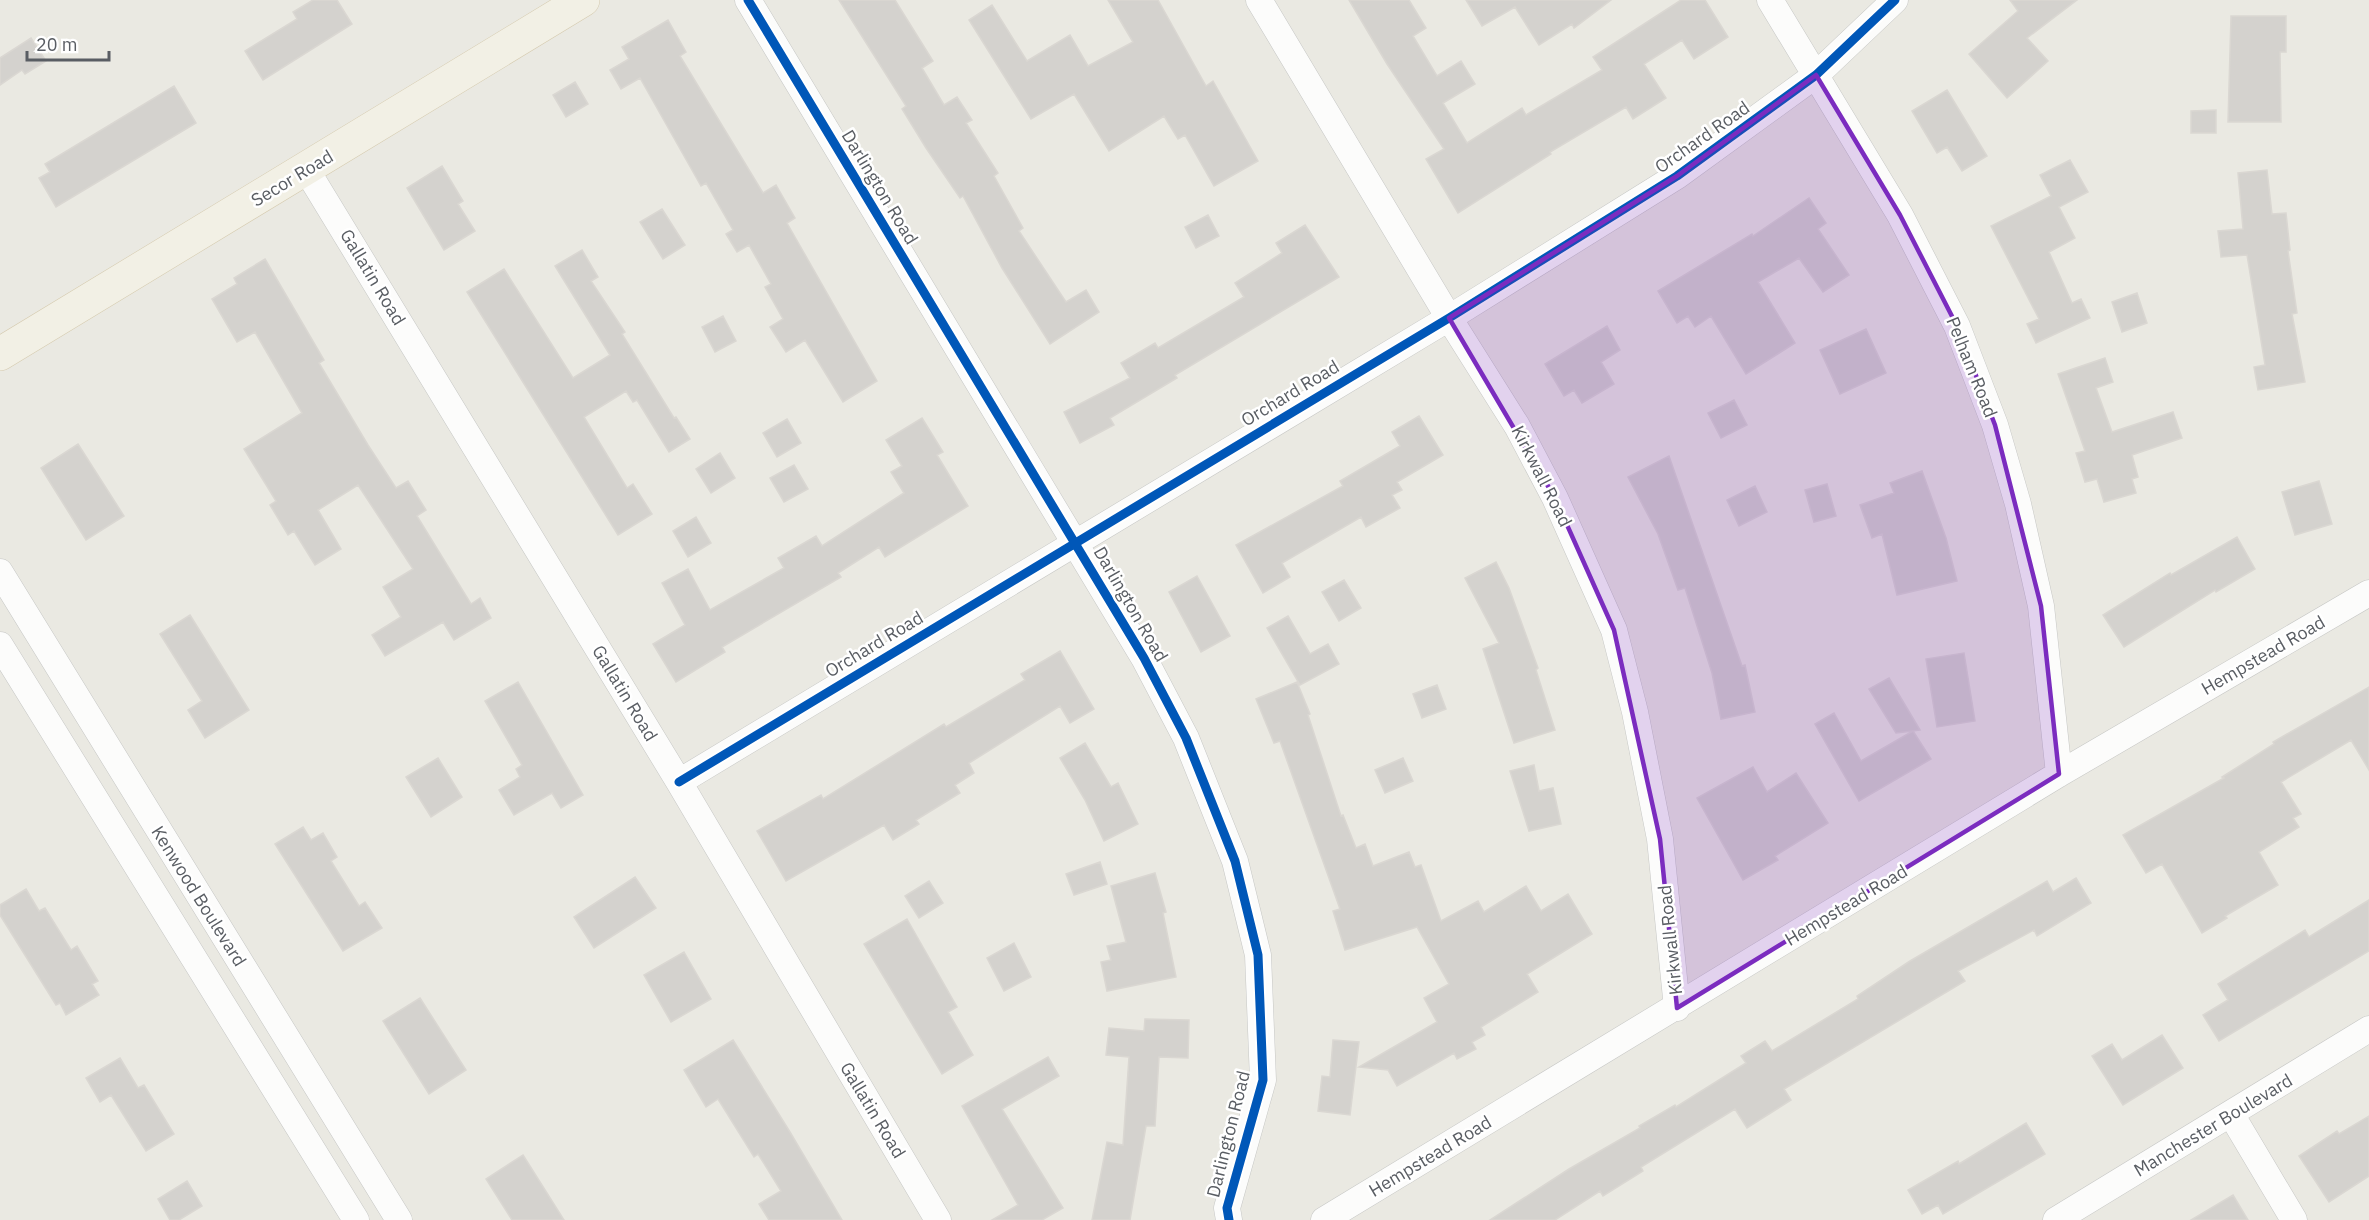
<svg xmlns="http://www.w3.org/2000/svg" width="2369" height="1220" viewBox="0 0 2369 1220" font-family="'IBM Plex Sans',sans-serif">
<rect width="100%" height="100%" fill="#eae9e2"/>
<!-- building -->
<path fill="#d4d2ce" stroke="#dad7d2" stroke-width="1.5" d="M 313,0 L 337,0 L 352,24 L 263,80 L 245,51 L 297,19 L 293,12 Z
M 839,0 L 895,0 L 933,61 L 922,68 L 944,105 L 957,97 L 972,120 L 966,123 L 998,173 L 994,176 L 1023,228 L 1019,231 L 1066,302 L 1086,290 L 1099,312 L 1050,344 L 1002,268 L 963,196 L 960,198 L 926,148 L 902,109 L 906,106 Z
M 1108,0 L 1158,0 L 1206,86 L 1213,81 L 1258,161 L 1214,186 L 1185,135 L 1178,139 L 1164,116 L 1109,151 L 1074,94 L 1031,119 L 969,20 L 992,5 L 1027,61 L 1070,35 L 1088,66 L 1133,42 Z
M 1349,0 L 1409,0 L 1426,28 L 1413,36 L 1437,76 L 1461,61 L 1475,84 L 1443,103 L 1467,143 L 1522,108 L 1526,115 L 1602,70 L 1593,57 L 1681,0 L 1705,0 L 1728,37 L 1694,59 L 1682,40 L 1644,64 L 1666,98 L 1633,119 L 1626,107 L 1550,152 L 1551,154 L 1458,213 L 1426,159 L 1444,149 L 1387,64 Z
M 1466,0 L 1611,0 L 1574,28 L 1572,24 L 1539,45 L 1515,7 L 1482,26 Z
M 2010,0 L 2077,0 L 2027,38 L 2048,61 L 2007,98 L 1969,54 L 2018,11 Z
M 2231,16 L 2286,16 L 2286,52 L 2280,52 L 2281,122 L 2228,122 Z
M 668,20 L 686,52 L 680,56 L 763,193 L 776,185 L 795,218 L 787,223 L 877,381 L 843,402 L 805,340 L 786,352 L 770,327 L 783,319 L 765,287 L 771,284 L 749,245 L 737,252 L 726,234 L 733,230 L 706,183 L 701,186 L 640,78 L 621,89 L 610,70 L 629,59 L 622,47 Z
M 31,38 L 46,61 L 25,74 L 22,70 L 0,85 L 0,58 Z
M 575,82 L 588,104 L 566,117 L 553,95 Z
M 174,86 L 196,123 L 56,207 L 39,178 L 50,172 L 45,164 Z
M 1947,90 L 1987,156 L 1962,171 L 1947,147 L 1937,153 L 1912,111 Z
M 2216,110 L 2216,133 L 2191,133 L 2191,111 Z
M 2070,160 L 2088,192 L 2059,207 L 2075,238 L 2049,252 L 2072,303 L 2081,299 L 2090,318 L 2036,343 L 2027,324 L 2039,319 L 1991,226 L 2051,196 L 2040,175 Z
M 442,166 L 463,201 L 458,204 L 475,231 L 444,250 L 407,188 Z
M 2267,170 L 2272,214 L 2286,213 L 2290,250 L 2288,251 L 2297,313 L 2292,314 L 2305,382 L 2258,390 L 2254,367 L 2265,365 L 2247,255 L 2221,257 L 2218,231 L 2243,229 L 2238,173 Z
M 1809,198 L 1826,223 L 1818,229 L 1849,275 L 1823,292 L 1799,258 L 1758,282 L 1795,343 L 1746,374 L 1711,316 L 1695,327 L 1688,316 L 1677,323 L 1658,291 L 1752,234 L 1753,236 Z
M 662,209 L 685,245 L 663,259 L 640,222 Z
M 1208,215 L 1219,236 L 1196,248 L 1185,227 Z
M 1305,225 L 1339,277 L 1175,375 L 1177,378 L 1110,418 L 1114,425 L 1080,443 L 1064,412 L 1130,378 L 1121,363 L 1155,343 L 1158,348 L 1244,297 L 1235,283 L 1282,253 L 1276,243 Z
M 582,250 L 598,277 L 591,281 L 625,332 L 622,334 L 674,418 L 676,417 L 690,439 L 669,452 L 637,400 L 633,402 L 626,391 L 584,417 L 627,488 L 633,484 L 652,514 L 618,535 L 467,292 L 504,269 L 573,378 L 610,355 L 555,266 Z
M 265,259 L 324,360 L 319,363 L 368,445 L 396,488 L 408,481 L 426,510 L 417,516 L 471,604 L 480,598 L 491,618 L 454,640 L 443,622 L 385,656 L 372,635 L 401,617 L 383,587 L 413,569 L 358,485 L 318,510 L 341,549 L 315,565 L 294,531 L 288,535 L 270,505 L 276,501 L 244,449 L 302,413 L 255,332 L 237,342 L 212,299 L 237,284 L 234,278 Z
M 2137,293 L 2147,323 L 2122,332 L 2112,302 Z
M 723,316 L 736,341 L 715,352 L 702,327 Z
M 1607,326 L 1620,350 L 1601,362 L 1614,384 L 1582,403 L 1574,390 L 1564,396 L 1545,364 Z
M 1866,329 L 1886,373 L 1840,394 L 1820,350 Z
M 2105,358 L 2113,382 L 2096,388 L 2112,432 L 2173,412 L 2182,438 L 2132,455 L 2138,477 L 2132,479 L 2136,493 L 2104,502 L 2097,479 L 2085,482 L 2076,453 L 2085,451 L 2058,374 Z
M 1734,400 L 1747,425 L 1721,438 L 1708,413 Z
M 1419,416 L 1443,455 L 1397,482 L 1402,490 L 1392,495 L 1400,508 L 1366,527 L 1361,517 L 1282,563 L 1290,577 L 1263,593 L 1236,545 L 1343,486 L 1340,481 L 1400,446 L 1392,432 Z
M 922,418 L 943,452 L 937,455 L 968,506 L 885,557 L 879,547 L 838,573 L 841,577 L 722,647 L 725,652 L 676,682 L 653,644 L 685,625 L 662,583 L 688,569 L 710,610 L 784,568 L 778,558 L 816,536 L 822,546 L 904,493 L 891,472 L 902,466 L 886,440 Z
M 787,419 L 801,443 L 777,457 L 763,433 Z
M 78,444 L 124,516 L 86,540 L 41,468 Z
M 720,453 L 735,478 L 711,493 L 696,469 Z
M 1669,456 L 1742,666 L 1745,665 L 1755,712 L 1721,719 L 1712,673 L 1685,588 L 1678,590 L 1658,534 L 1628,477 Z
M 794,465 L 808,489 L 784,502 L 770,478 Z
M 1922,471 L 1946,538 L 1957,581 L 1897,595 L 1882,534 L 1872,538 L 1860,505 L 1894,493 L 1890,483 Z
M 2319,481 L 2332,524 L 2295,535 L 2282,492 Z
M 1827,484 L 1836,516 L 1814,522 L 1805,490 Z
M 1755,486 L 1767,512 L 1739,526 L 1727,500 Z
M 696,517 L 711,543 L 688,557 L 673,531 Z
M 2237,537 L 2255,569 L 2216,592 L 2215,590 L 2124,647 L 2103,615 L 2170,573 L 2171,575 Z
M 1496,562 L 1509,588 L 1538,668 L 1536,670 L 1555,730 L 1514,743 L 1483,649 L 1499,643 L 1465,578 Z
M 1197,576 L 1230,636 L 1201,652 L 1169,592 Z
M 1344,580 L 1361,608 L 1339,621 L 1322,592 Z
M 190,615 L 249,710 L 205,738 L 188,710 L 202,701 L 160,634 Z
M 1288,616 L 1310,654 L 1328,644 L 1339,664 L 1300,685 L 1267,628 Z
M 1060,651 L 1094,709 L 1070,723 L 1060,706 L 969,763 L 974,773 L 955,785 L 960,793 L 916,820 L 919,824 L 893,840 L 884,825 L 786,881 L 757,831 L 821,795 L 823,799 L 944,724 L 946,727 L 1025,680 L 1021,674 Z
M 1964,653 L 1975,721 L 1937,727 L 1926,659 Z
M 1889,678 L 1920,730 L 1913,731 L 1931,759 L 1859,801 L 1815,724 L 1834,713 L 1861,761 L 1913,731 L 1896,733 L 1869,689 Z
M 518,682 L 583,795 L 561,808 L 552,793 L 514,815 L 499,790 L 520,777 L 516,769 L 522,765 L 485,701 Z
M 1297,682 L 1310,714 L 1308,715 L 1341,816 L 1343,815 L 1356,848 L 1365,844 L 1373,866 L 1409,852 L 1415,867 L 1421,865 L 1441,921 L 1478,901 L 1484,912 L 1526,886 L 1541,911 L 1568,894 L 1592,934 L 1527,974 L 1538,992 L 1481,1027 L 1485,1035 L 1472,1042 L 1476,1049 L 1457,1059 L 1454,1053 L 1397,1086 L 1388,1070 L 1359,1067 L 1437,1022 L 1424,998 L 1449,984 L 1417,927 L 1345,950 L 1333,911 L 1340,909 L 1280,741 L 1274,743 L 1256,699 Z
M 1437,685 L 1446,709 L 1422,718 L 1413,694 Z
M 2369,687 L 2369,770 L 2351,740 L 2281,782 L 2301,814 L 2293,818 L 2299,827 L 2259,852 L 2278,885 L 2225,916 L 2227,918 L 2202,933 L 2162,864 L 2146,873 L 2123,835 L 2224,778 L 2222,777 L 2274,744 L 2273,742 Z
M 1085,743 L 1111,787 L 1118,783 L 1138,824 L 1104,841 L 1085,800 L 1060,758 Z
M 438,758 L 462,797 L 431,817 L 406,777 Z
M 1403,758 L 1413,781 L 1385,793 L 1375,770 Z
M 1534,765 L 1539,791 L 1553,788 L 1561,824 L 1529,831 L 1510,771 Z
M 1753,767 L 1767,792 L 1796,773 L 1828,823 L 1775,856 L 1778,860 L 1743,880 L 1697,798 Z
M 303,827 L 311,840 L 323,833 L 337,857 L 331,861 L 359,906 L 365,902 L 382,928 L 343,951 L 275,844 Z
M 1100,862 L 1107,884 L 1074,895 L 1066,874 Z
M 1155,873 L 1166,912 L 1163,913 L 1176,977 L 1107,991 L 1101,962 L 1111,960 L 1107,946 L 1126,942 L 1111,886 Z
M 635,877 L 656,908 L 594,948 L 574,917 Z
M 2076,878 L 2091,903 L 2037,936 L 2034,930 L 1958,971 L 1965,981 L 1784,1089 L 1791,1100 L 1747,1128 L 1735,1109 L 1641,1167 L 1643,1171 L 1603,1196 L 1600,1191 L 1555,1220 L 1490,1220 L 1569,1169 L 1640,1128 L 1639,1126 L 1675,1105 L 1676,1107 L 1746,1063 L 1741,1056 L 1765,1041 L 1772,1051 L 1858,999 L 1857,996 L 1910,961 L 2047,881 L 2053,892 Z
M 929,881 L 943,903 L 919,918 L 905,896 Z
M 26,889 L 39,911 L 45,908 L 71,950 L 77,946 L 98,981 L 92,984 L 99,995 L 66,1015 L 60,1003 L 56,1005 L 0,915 L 0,905 Z
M 2369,900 L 2369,951 L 2219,1041 L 2203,1015 L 2228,1000 L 2218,984 L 2305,930 L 2309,937 Z
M 907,919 L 957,1007 L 948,1012 L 973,1055 L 942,1074 L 864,944 Z
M 1014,943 L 1031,977 L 1004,991 L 987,958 Z
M 684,952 L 711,999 L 671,1022 L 644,975 Z
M 420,998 L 466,1070 L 429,1094 L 383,1021 Z
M 1145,1019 L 1189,1020 L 1188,1058 L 1159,1057 L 1155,1126 L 1146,1126 L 1130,1220 L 1092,1220 L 1107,1142 L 1123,1145 L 1129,1057 L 1106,1055 L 1109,1028 L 1144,1031 Z
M 2162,1035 L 2183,1068 L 2123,1105 L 2092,1056 L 2112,1044 L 2122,1060 Z
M 733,1040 L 790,1132 L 842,1220 L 769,1220 L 759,1204 L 781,1191 L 758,1154 L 754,1157 L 718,1099 L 706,1107 L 684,1070 Z
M 1333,1040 L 1359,1042 L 1350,1115 L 1318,1111 L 1322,1076 L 1330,1077 Z
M 1048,1057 L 1059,1076 L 1002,1109 L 1063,1208 L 1042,1220 L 992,1220 L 1018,1205 L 962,1106 Z
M 120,1058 L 138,1088 L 144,1085 L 174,1134 L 146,1151 L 111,1095 L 100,1102 L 86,1078 Z
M 2369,1116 L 2369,1176 L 2329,1202 L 2299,1156 L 2337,1131 L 2339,1134 Z
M 2026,1123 L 2045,1154 L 1943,1214 L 1938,1205 L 1922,1214 L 1908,1190 L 1958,1161 L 1959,1164 Z
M 523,1155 L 564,1220 L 512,1220 L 486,1179 Z
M 187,1181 L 202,1206 L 179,1220 L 170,1220 L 158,1199 Z
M 2233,1195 L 2248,1220 L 2191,1220 Z"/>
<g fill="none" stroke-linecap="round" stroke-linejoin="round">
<defs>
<path id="street" d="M 748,0 L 1144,658 L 1186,738 L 1235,861 L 1258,955 L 1263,1080 L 1227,1208 L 1229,1220
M 1259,0 L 1449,318 L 1517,426 L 1555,498 L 1614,630 L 1635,712 L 1660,839 L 1677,1008
M 1770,0 L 1900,215 L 1957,326 L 1995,425 L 2018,504 L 2041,606 L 2059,774
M 306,169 L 679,782 L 938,1220
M 0,572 L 399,1220
M 0,645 L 356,1220
M 679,782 L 1449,318 L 1677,176 L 1816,75 L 1895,0
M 2231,1114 L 2294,1220
M 1324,1220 L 2059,774 L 2369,593
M 2056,1220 L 2369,1029"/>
<path id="primary" d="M 0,354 L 583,0"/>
</defs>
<!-- street casing -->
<use href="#street" stroke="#c6c7c5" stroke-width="27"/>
<!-- primary casing -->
<use href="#primary" stroke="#d5caae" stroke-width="34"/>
<!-- street -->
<use href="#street" stroke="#fcfcfb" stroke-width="26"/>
<!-- primary -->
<use href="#primary" stroke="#f2f0e5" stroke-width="33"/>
<defs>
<path id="cycleway" d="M 748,0 L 1144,658 L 1186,738 L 1235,861 L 1258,955 L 1263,1080 L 1227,1208 L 1229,1220
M 679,782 L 1449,318 L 1677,176 L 1816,75 L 1895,0"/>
</defs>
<!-- cycleway casing -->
<use href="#cycleway" stroke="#fff" stroke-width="13"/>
<!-- cycleway -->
<use href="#cycleway" stroke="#0057b8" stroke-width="9"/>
</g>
<!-- marked area -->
<path fill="#7b2cbf" fill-opacity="0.2" stroke="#7b2cbf" stroke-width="4.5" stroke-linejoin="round" d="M 1816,75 L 1900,215 L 1957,326 L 1995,425 L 2041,606 L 2059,774 L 1677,1008 L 1660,839 L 1614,630 L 1555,498 L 1449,318 L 1677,176 Z"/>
<g text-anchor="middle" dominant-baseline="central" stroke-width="5" stroke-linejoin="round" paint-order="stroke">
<!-- street labels -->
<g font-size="18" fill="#595d63" stroke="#fff">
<text transform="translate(1702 137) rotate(-35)">Orchard Road</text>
<text transform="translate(292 178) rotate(-31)">Secor Road</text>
<text transform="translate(880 187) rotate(59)">Darlington Road</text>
<text transform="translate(373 277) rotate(59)">Gallatin Road</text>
<text transform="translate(1972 367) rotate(68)">Pelham Road</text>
<text transform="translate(1290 393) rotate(-31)">Orchard Road</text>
<text transform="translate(1542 476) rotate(63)">Kirkwall Road</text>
<text transform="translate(1131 604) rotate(60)">Darlington Road</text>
<text transform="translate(874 644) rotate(-31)">Orchard Road</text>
<text transform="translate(2263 655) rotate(-30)">Hempstead Road</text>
<text transform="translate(625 693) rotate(59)">Gallatin Road</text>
<text transform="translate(199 896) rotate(58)">Kenwood Boulevard</text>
<text transform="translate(1846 905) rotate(-31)">Hempstead Road</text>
<text transform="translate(1670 940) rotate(-96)">Kirkwall Road</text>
<text transform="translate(873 1110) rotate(59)">Gallatin Road</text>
<text transform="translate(2213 1125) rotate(-31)">Manchester Boulevard</text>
<text transform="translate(1228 1134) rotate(-76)">Darlington Road</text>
<text transform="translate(1430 1156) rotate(-31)">Hempstead Road</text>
</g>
</g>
<!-- scale -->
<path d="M27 51v9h82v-9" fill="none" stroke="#595d63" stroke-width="3"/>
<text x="36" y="51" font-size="18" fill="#595d63" stroke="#ffffff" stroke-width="4.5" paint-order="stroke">20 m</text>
</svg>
